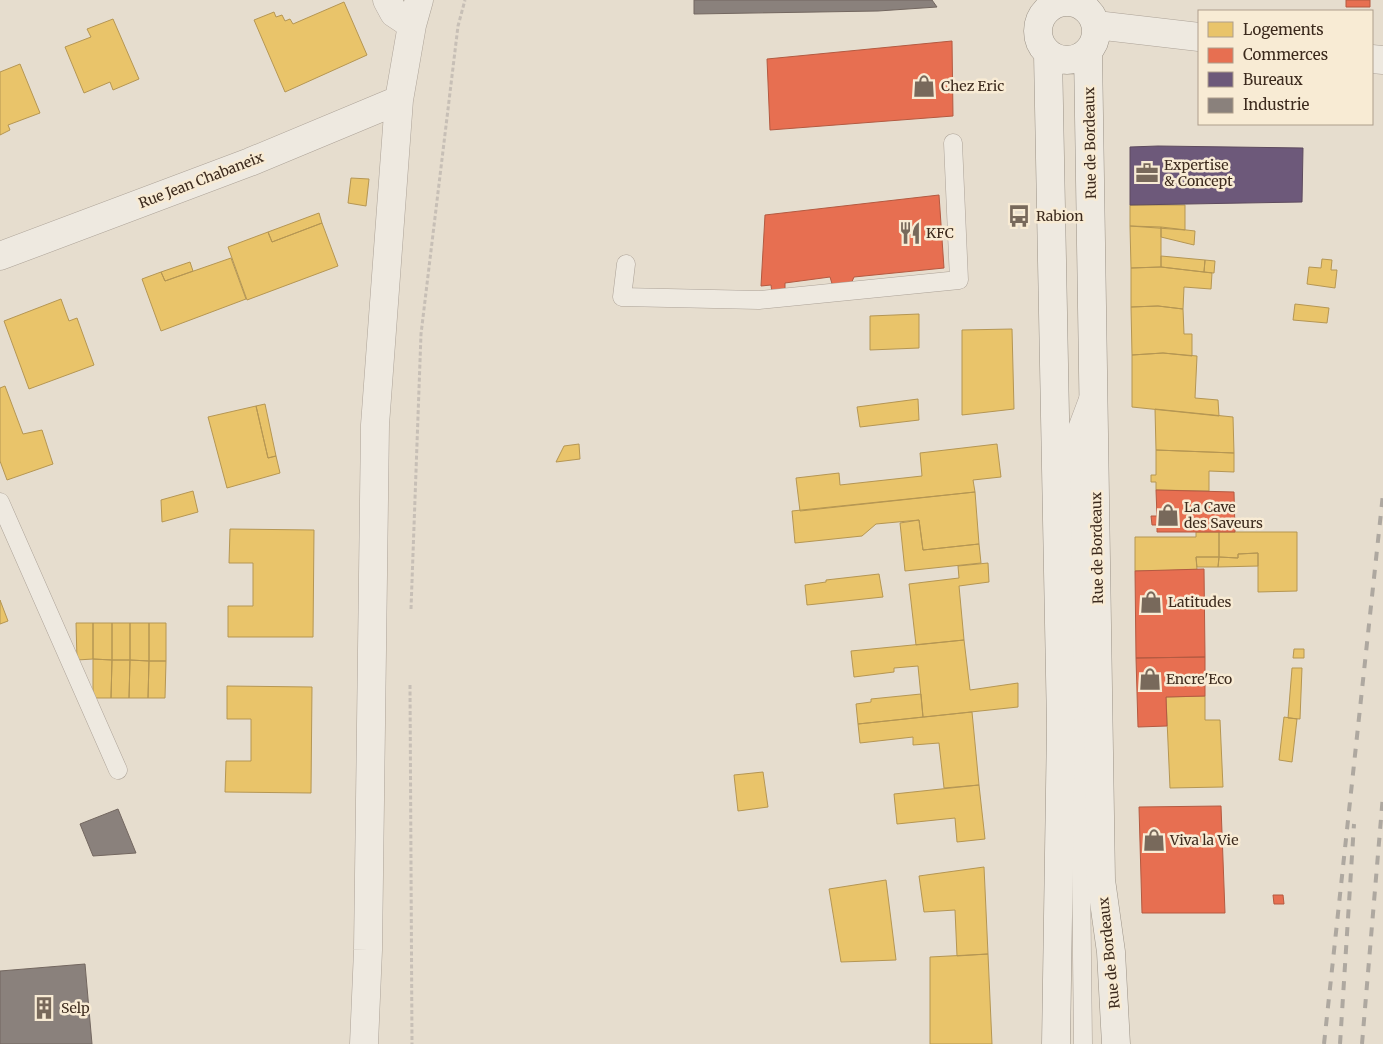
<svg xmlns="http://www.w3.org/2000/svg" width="1383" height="1044" viewBox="0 0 1383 1044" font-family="Merriweather,serif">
<rect width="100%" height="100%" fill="#e6ddce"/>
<!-- homes -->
<path fill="#e9c46a" stroke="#b59653" d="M 344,2 L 367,55 L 285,92 L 254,20 L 274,12 L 276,17 L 282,15 L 285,21 L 290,19 L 293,24 Z
M 113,19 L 139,79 L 113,90 L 110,82 L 84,93 L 65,47 L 91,37 L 87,29 Z
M 20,64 L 40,113 L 8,125 L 10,130 L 0,135 L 0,72 Z
M 351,178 L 369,179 L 366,206 L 348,203 Z
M 1130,205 L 1185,205 L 1185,230 L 1130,226 Z
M 319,213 L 322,223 L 272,242 L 268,232 Z
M 322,223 L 338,266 L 247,300 L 228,247 L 268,232 L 272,242 Z
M 1130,226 L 1161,227 L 1161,267 L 1131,268 Z
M 1161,227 L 1195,231 L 1194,245 L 1161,237 Z
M 1161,256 L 1205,260 L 1204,272 L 1161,267 Z
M 231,258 L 246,299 L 161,331 L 142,279 L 161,272 L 165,281 Z
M 1322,259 L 1332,260 L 1331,270 L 1337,270 L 1335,288 L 1307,284 L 1309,267 L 1321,268 Z
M 1205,260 L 1215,261 L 1214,273 L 1204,272 Z
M 190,262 L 193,271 L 165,281 L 161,272 Z
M 1161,267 L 1212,273 L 1211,289 L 1184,287 L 1183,309 L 1158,306 L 1131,307 L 1131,268 Z
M 61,299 L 69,321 L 77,318 L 94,365 L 29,389 L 4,321 Z
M 1295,304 L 1329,308 L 1327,323 L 1293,320 Z
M 1158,306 L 1183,309 L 1184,334 L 1192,334 L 1192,356 L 1163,353 L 1132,355 L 1131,307 Z
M 919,314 L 919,348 L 870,350 L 870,316 Z
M 1012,329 L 1014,409 L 962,415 L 962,330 Z
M 1163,353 L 1197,356 L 1195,398 L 1218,400 L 1219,416 L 1132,407 L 1132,355 Z
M 5,386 L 23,434 L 42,430 L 53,464 L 7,480 L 0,461 L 0,388 Z
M 918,399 L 919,420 L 860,427 L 857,407 Z
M 265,404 L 276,456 L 268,458 L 256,406 Z
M 256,406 L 268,458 L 276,456 L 280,473 L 227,488 L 208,417 Z
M 1155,409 L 1233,417 L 1234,453 L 1156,450 Z
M 579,444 L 580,459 L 556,462 L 564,446 Z
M 997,444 L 1001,477 L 973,480 L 975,492 L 800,511 L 796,478 L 839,473 L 840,485 L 922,476 L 920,453 Z
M 1156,450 L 1234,453 L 1234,472 L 1209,471 L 1209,491 L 1156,490 L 1156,482 L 1151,482 L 1151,475 L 1156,475 Z
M 193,491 L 198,512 L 162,522 L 161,500 Z
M 975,492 L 979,544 L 923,550 L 919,520 L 876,524 L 862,536 L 795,543 L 792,511 Z
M 919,520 L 923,550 L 979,544 L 981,563 L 905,571 L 900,523 Z
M 230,529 L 314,530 L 313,637 L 228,637 L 228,606 L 253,606 L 253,563 L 229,563 Z
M 1196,532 L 1219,532 L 1219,557 L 1196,557 L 1197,570 L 1135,571 L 1135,537 L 1196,537 Z
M 1219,532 L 1297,532 L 1297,591 L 1258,592 L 1258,553 L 1238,554 L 1238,558 L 1219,557 Z
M 1258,553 L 1258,566 L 1218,567 L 1219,557 L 1238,558 L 1238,554 Z
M 1196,557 L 1219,557 L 1218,567 L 1197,567 Z
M 988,563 L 989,582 L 959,586 L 964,640 L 916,645 L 909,584 L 959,578 L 958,566 Z
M 879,574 L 883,597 L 807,605 L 805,585 L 826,582 L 826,580 Z
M 0,600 L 8,621 L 0,624 Z
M 76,623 L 93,623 L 93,659 L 77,660 Z
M 93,623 L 112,623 L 112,660 L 93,659 Z
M 112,623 L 130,623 L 130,660 L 112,660 Z
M 130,623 L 149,623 L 149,661 L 130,660 Z
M 149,623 L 166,623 L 166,661 L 149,661 Z
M 964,640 L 970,690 L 1018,683 L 1018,707 L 923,717 L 918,666 L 894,668 L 894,672 L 854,677 L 851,651 Z
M 1294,649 L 1304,649 L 1304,658 L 1293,658 Z
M 93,659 L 112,660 L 111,698 L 93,698 Z
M 112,660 L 130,660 L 129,698 L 111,698 Z
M 130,660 L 149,661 L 148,698 L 129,698 Z
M 149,661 L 166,661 L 165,698 L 148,698 Z
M 1292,668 L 1302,668 L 1300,719 L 1288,718 Z
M 227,686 L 312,687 L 311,793 L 225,792 L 226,761 L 251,761 L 251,719 L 227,719 Z
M 921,694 L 923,717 L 858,724 L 856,704 L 871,702 L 871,699 Z
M 1205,696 L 1205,720 L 1220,720 L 1223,787 L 1170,788 L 1166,697 Z
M 972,712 L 979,785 L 944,788 L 939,743 L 913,745 L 913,737 L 860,743 L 858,724 Z
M 1284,717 L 1297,719 L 1292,762 L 1279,760 Z
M 763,772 L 768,807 L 738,811 L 734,775 Z
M 979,785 L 985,839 L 957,842 L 955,818 L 897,824 L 894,794 Z
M 984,867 L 988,954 L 957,956 L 955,910 L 924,912 L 919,876 Z
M 886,880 L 896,960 L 841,962 L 829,889 Z
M 988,954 L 992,1044 L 930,1044 L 930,957 Z"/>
<!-- shops -->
<path fill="#e76f51" stroke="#b45a41" d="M 1346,0 L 1370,0 L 1370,7 L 1346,7 Z
M 952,41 L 953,116 L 770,130 L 767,59 Z
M 939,195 L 944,268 L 854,277 L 850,286 L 833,287 L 830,277 L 785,283 L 785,290 L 772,293 L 771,285 L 761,286 L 765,215 Z
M 1156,490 L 1234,492 L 1235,532 L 1157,532 L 1157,525 L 1152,525 L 1151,516 L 1157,516 Z
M 1204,569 L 1205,657 L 1136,658 L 1135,571 Z
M 1205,657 L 1205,696 L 1166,697 L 1167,726 L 1138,727 L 1136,658 Z
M 1221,806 L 1225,913 L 1142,913 L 1139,807 Z
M 1273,895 L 1283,895 L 1284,904 L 1274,904 Z"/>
<!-- offices -->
<path fill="#6d597a" stroke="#5e4b5e" d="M 1158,146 L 1303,148 L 1302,202 L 1130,205 L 1130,147 Z"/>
<!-- industry -->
<path fill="#8a817c" stroke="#736760" d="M 694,0 L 932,0 L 937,7 L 878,11 L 694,14 Z
M 118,809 L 136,853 L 93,856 L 80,824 Z
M 85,964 L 92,1044 L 0,1044 L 0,971 Z"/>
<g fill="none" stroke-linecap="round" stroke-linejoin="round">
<defs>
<path id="service" d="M 626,264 L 622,297 L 759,300 L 959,280 L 953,143
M 0,502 L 118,770
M 1083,1044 L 1076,431 L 1088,399"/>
<path id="minor" d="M 387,0 L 394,13 L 412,25
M 1096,25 L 1199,37
M 1372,59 L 1383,60
M 0,256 L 250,162 L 399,100
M 364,1044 L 368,950 L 375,425 L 399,100 L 412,25 L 419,0"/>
<path id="secondary" d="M1038 31a29 29 0 1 1 58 0a29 29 0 1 1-58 0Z
M 1088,52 L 1101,880 L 1111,952 L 1116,1044
M 1048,54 L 1061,726 L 1056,1044"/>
</defs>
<!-- service casing -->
<use href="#service" stroke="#aca297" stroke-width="19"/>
<!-- minor casing -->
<use href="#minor" stroke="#aca297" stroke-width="29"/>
<!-- secondary casing -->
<use href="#secondary" stroke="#9b9286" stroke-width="29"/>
<!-- path -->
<path stroke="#c7bfb6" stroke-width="3" stroke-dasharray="4 2.5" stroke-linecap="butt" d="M 411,609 L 421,334 L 458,26 L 465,0
M 410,685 L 412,1044"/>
<!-- service -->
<use href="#service" stroke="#eee9e0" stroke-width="18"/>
<!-- minor -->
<use href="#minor" stroke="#eee9e0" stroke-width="28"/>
<!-- secondary -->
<use href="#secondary" stroke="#eee9e0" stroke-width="28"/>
<!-- rail -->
<path stroke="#aea8a0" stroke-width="4" stroke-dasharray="9 9" stroke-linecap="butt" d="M 1324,1044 L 1383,494
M 1340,1044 L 1354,824
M 1362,1044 L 1383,795"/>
</g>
<!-- icons -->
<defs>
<symbol id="shop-bare" viewBox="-9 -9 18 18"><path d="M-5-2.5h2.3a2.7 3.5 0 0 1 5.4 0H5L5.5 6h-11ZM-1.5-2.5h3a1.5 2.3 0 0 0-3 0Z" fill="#78695b" stroke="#f8ebd4" stroke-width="2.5" paint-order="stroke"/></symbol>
<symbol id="office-bare" viewBox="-9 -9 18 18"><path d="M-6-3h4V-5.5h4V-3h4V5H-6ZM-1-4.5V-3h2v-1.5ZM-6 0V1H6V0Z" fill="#78695b" stroke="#f8ebd4" stroke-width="2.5" paint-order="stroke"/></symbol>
<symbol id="bus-bare" viewBox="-9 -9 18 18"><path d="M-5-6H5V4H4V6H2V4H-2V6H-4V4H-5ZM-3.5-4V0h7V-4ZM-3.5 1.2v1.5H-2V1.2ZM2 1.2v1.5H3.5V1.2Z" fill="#78695b" stroke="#f8ebd4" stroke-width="2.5" paint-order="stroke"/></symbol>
<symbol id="restaurant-bare" viewBox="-9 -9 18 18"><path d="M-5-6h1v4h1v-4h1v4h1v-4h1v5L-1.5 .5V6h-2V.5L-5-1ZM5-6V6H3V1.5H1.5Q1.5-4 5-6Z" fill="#78695b" stroke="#f8ebd4" stroke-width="2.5" paint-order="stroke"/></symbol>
<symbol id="building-bare" viewBox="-9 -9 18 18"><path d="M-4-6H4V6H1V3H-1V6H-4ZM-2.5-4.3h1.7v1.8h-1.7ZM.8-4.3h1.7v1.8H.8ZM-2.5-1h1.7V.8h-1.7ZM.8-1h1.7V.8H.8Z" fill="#78695b" stroke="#f8ebd4" stroke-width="2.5" paint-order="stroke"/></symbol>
</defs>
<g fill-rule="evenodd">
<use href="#shop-bare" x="908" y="70" width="32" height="32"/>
<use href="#office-bare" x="1131" y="157" width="32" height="32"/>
<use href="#bus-bare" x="1003" y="200" width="32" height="32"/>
<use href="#restaurant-bare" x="894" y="217" width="32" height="32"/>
<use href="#shop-bare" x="1152" y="499" width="32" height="32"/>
<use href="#shop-bare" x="1135" y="586" width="32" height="32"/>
<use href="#shop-bare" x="1134" y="663" width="32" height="32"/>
<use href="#shop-bare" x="1138" y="824" width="32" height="32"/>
<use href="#building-bare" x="28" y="992" width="32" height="32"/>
</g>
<g text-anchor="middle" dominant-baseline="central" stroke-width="5" stroke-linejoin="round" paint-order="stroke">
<!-- poi labels -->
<g font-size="14" fill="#3c2a1d" stroke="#f8ebd4" text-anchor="start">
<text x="941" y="86">Chez Eric</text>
<text x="1164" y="165">Expertise<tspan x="1164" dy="16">&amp; Concept</tspan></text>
<text x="1036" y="216">Rabion</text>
<text x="926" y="233">KFC</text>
<text x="1184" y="507">La Cave<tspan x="1184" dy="16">des Saveurs</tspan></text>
<text x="1168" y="602">Latitudes</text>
<text x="1166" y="679">Encre'Eco</text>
<text x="1170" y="840">Viva la Vie</text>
<text x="61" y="1008">Selp</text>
</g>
<!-- street labels -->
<g font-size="14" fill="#3c2a1d" stroke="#f8ebd4">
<text transform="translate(1090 143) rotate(-91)">Rue de Bordeaux</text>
<text transform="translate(201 180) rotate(-21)">Rue Jean Chabaneix</text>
<text transform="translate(1097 548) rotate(-91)">Rue de Bordeaux</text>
<text transform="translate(1109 953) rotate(-96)">Rue de Bordeaux</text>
</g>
</g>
<!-- legend -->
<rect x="1198" y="10" width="175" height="115" fill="#f8ebd4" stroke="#ad9e8b"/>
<rect x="1208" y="22" width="25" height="15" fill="#e9c46a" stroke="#ad9e8b"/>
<text x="1243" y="35" font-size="15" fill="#3c2a1d">Logements</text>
<rect x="1208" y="48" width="25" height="15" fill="#e76f51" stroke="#ad9e8b"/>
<text x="1243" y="60" font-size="15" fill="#3c2a1d">Commerces</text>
<rect x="1208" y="72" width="25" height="15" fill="#6d597a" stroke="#ad9e8b"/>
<text x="1243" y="85" font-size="15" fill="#3c2a1d">Bureaux</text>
<rect x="1208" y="98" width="25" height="15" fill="#8a817c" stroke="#ad9e8b"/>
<text x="1243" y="110" font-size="15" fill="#3c2a1d">Industrie</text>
</svg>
